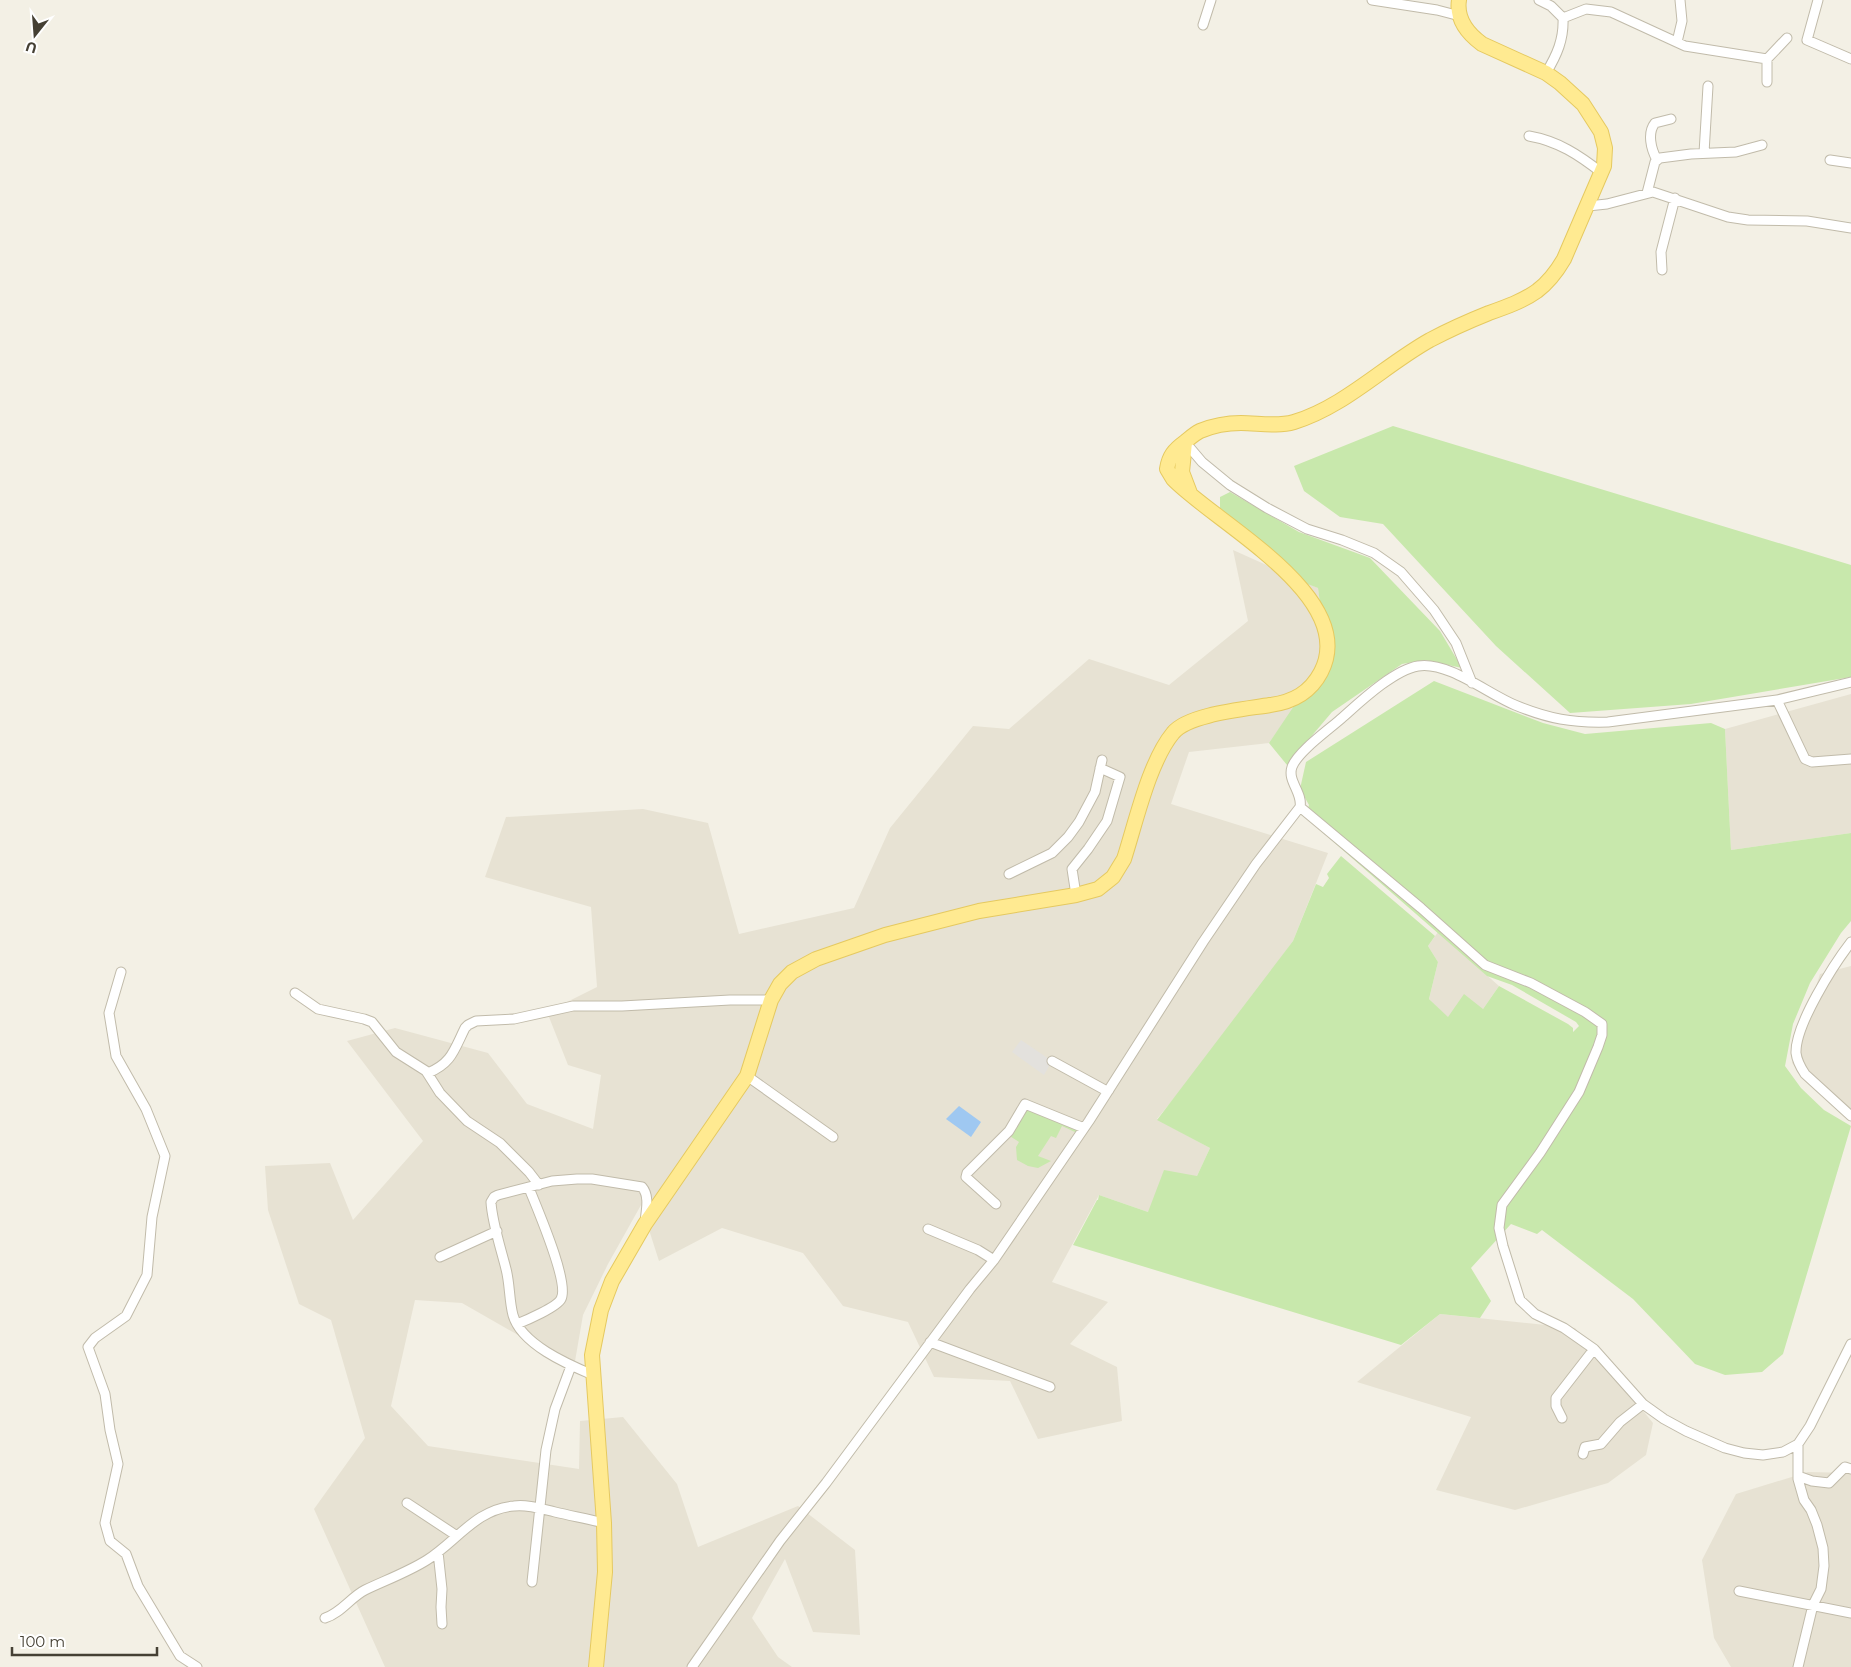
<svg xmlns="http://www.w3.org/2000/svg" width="1851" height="1667" viewBox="0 0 1851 1667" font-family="Montserrat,sans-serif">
<rect width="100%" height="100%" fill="#f3f0e5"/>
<!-- residential -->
<path fill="#e7e2d3" d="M 1233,550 L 1318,588 L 1329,659 L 1269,743 L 1189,752 L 1171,804 L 1328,853 L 1293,941 L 1216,1047 L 1157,1119 L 1210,1148 L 1197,1176 L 1148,1212 L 1099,1195 L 1052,1282 L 1108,1302 L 1070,1344 L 1117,1367 L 1122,1421 L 1038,1439 L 1010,1381 L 934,1377 L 908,1322 L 843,1306 L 803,1253 L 722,1228 L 659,1261 L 641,1205 L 608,1264 L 583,1315 L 574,1367 L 462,1303 L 415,1300 L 391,1406 L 428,1446 L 579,1469 L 580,1421 L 623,1417 L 677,1484 L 698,1547 L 798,1506 L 855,1550 L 860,1635 L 813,1632 L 785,1559 L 752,1618 L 778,1657 L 792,1667 L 385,1667 L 314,1509 L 365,1438 L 331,1320 L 299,1304 L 268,1210 L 265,1166 L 330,1163 L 353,1220 L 423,1141 L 347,1041 L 395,1028 L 488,1053 L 527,1104 L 593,1129 L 601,1075 L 568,1065 L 547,1012 L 597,987 L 591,907 L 485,877 L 506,817 L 643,809 L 708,823 L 739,934 L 854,908 L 890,828 L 973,726 L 1009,729 L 1089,659 L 1169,685 L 1248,621 Z
M 1851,694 L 1851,833 L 1731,850 L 1725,729 Z
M 1438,932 L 1499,986 L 1483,1009 L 1448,1018 L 1429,999 L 1438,962 L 1428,946 Z
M 1851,966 L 1851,1109 L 1843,1112 L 1792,1063 L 1820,974 Z
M 1440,1314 L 1575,1328 L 1653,1423 L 1646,1455 L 1608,1483 L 1515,1510 L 1436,1490 L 1471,1417 L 1357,1382 Z
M 1808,1472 L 1851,1473 L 1851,1667 L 1731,1667 L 1714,1638 L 1702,1560 L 1736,1494 Z"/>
<!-- green -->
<path fill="#c8e8ac" d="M 1393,426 L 1851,565 L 1851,677 L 1691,704 L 1570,713 L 1496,646 L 1383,524 L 1340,517 L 1304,491 L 1294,466 Z
M 1230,492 L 1299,532 L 1370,558 L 1440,631 L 1462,668 L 1425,660 L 1402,664 L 1332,712 L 1287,765 L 1269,743 L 1327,657 L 1318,588 L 1292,578 L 1220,512 L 1220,497 Z
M 1434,681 L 1543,723 L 1585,734 L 1711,723 L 1725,729 L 1731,850 L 1851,833 L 1851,921 L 1841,933 L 1810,983 L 1793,1024 L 1785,1066 L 1801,1088 L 1824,1110 L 1851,1126 L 1783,1354 L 1762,1372 L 1725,1375 L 1695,1364 L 1633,1299 L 1542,1230 L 1537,1234 L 1511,1224 L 1471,1268 L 1491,1301 L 1480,1318 L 1440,1314 L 1401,1345 L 1073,1245 L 1097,1200 L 1098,1200 L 1099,1195 L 1148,1212 L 1164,1170 L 1197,1176 L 1210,1148 L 1157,1120 L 1293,941 L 1316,884 L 1323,887 L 1329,878 L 1327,874 L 1341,856 L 1435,936 L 1428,946 L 1438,962 L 1429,999 L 1448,1017 L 1464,994 L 1483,1009 L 1499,986 L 1568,1024 L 1573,1028 L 1573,1032 L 1579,1026 L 1576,1022 L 1512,985 L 1487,976 L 1305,817 L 1309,805 L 1300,789 L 1306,762 Z
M 1026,1107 L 1081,1129 L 1077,1133 L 1062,1126 L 1056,1138 L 1051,1136 L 1038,1156 L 1051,1161 L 1038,1168 L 1028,1166 L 1017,1160 L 1016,1147 L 1019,1142 L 1008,1135 Z"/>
<!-- parking -->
<path fill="#e3e1dd" d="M 1021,1040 L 1052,1061 L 1044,1075 L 1012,1052 Z"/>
<!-- water -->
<path fill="#9fc8f1" d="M 959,1106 L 981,1122 L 971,1137 L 946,1119 Z"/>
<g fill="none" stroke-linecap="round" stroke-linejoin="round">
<defs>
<path id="street" d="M 1372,0 L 1437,10 L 1460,16
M 1539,0 L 1551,6 L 1563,18 C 1564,39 1557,55 1546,73
M 1818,0 L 1807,40 L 1851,59
M 1563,18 L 1586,9 L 1611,12 L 1685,46 L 1767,59 L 1767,82
M 1203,25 L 1211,0
M 1677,42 L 1682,21 L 1680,0
M 1767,59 L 1787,38
M 1529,136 C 1558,141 1579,155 1602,173
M 1704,153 L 1708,86
M 1657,160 C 1651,149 1647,133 1655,123 L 1671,119
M 1830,160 L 1851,163
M 1647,193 L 1655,162 L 1660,158 L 1691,154 L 1736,152 L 1762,145
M 1588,206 L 1607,204 L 1653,192 L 1728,217 L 1748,220 L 1807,221 L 1851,228
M 1662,270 L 1661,252 L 1675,198
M 1185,442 L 1202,462 L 1230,485 L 1267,508 L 1307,529 L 1342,540 L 1374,553 L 1401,572 L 1434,610 L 1456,643 L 1472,683
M 1777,700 L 1805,759 L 1812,762 L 1851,759
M 1300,807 L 1421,908 L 1485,965 L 1531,983 L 1585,1012 L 1602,1024 L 1602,1035 L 1598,1047 L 1579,1092 L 1540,1153 L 1502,1205 L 1499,1228 L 1503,1246 L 1520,1300 L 1535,1314 L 1564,1328 L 1594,1349 L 1643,1404 L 1664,1419 L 1686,1431 L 1725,1448 L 1744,1453 L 1763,1455 L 1783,1452 L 1798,1444 L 1810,1426 L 1851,1344
M 1009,874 L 1052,853 L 1068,837 L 1079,822 L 1095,792 L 1102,760
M 1076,895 L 1072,869 L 1088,849 L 1107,821 L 1120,777 L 1100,768
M 1851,942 C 1834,964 1795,1025 1796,1053 C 1797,1061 1801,1068 1805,1074 L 1851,1116
M 121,972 L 109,1013 L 116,1056 L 146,1109 L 165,1156 L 152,1217 L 147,1275 L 126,1316 L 95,1338 L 88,1347 L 105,1394 L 110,1430 L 118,1464 L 105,1523 L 110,1541 L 126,1554 L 138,1586 L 180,1656 L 197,1667
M 295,993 L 318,1009 L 364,1019 L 372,1022 L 396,1052 L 426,1071 L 440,1093 L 467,1121 L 500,1143 L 529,1172 L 539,1185
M 1052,1061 L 1105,1090 L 1109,1090
M 428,1073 C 452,1063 454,1050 465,1028 L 468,1025 L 476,1021 L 514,1019 L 573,1006 L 622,1006 L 730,1000 L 771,1000
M 747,1076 L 833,1137
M 996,1204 L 966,1177 L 967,1173 L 1009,1131 L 1025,1104 L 1084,1128
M 928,1229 L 978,1250 L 994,1260
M 440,1257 L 497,1231
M 517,1324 C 527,1320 557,1307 561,1299 C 570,1283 536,1206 529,1188
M 930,1342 L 1050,1387
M 593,1375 C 567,1364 521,1344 513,1315 C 509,1300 510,1284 506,1269 C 501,1249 492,1222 491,1202 L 494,1197 L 498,1195 L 552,1181 L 577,1179 L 592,1179 L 642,1187 C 650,1196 646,1211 645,1222
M 1562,1418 L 1556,1406 L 1556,1398 L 1594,1349
M 1583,1454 L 1585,1447 L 1601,1444 L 1620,1422 L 1643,1404
M 1798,1476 L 1812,1481 L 1829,1483 L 1845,1467 L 1851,1469
M 407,1503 L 457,1536
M 438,1552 L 442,1589 L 441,1607 L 442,1624
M 532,1582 L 546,1450 L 555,1409 L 571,1366
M 1739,1591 L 1851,1613
M 325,1618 C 341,1613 351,1597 365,1590 C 386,1580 408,1572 427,1560 C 457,1541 476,1509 514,1506 C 527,1504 542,1509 555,1512 C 572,1516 588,1519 604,1523
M 692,1667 L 780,1541 L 826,1483 L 970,1289 L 994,1260 L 1089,1121 L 1203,942 L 1256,864 L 1300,807 C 1303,793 1287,781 1292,767 C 1298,751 1330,729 1343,717 C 1361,701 1394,670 1418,666 C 1448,661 1488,694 1515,705 C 1549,719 1572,723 1608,722 L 1777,700 L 1851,682
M 1798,1667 L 1813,1605 L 1821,1589 L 1824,1566 L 1823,1548 L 1817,1525 L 1811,1510 L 1804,1500 L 1798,1479 L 1798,1444"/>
<path id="primary" d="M 1185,442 L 1182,472 L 1190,493
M 596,1667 L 605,1572 L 604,1523 L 592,1355 L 601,1310 L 612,1281 L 645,1224 L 747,1076 L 771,1000 L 780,984 L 792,972 L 816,959 L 885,935 L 979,911 L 1076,895 L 1098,889 L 1113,877 L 1124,859 C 1136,822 1149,762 1173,733 C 1188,714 1247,709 1270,705 C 1293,702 1310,693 1321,672 C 1360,597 1214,522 1173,479 L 1167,469 C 1169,456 1174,450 1185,442 C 1190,438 1194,434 1200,431 C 1212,426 1228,423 1241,423 C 1258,423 1277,427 1294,422 C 1344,407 1385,365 1430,340 C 1449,330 1469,321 1489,313 C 1506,307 1523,301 1537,291 C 1549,282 1557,271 1564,259 L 1604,166 L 1605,148 L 1601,132 L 1583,104 L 1560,83 L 1546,73 L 1482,44 C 1467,33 1456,19 1459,0"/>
</defs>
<!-- street casing -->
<use href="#street" stroke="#c1bbaa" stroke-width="11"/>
<!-- primary casing -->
<use href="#primary" stroke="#e5c960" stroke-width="16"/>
<!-- street -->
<use href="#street" stroke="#fff" stroke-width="9"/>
<!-- primary -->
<use href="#primary" stroke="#ffea91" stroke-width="14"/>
</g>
<!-- north arrow -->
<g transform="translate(35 35) rotate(197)" stroke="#ffffff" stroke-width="4" paint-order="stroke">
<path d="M0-4L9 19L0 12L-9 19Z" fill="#454034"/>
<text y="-8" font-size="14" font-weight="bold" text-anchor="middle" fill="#454034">U</text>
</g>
<!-- scale -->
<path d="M12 1647v8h145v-8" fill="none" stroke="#454034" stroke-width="2.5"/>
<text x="20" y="1647" font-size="15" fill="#454034" stroke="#ffffff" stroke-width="4" paint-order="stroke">100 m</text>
</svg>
